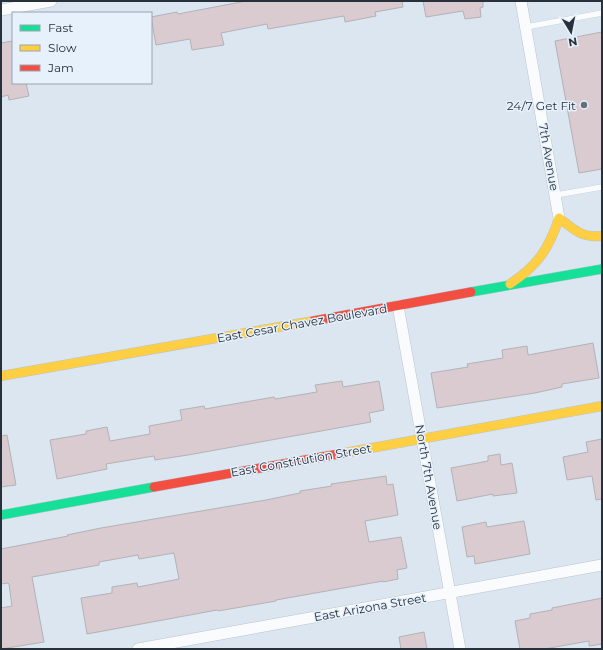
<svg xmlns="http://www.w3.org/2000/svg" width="603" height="650" viewBox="0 0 603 650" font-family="Montserrat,sans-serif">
<rect width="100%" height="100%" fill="#dbe6f1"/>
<!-- building -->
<path fill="#d9cbcf" stroke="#b4b2b6" d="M 246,1 L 402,1 L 403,7 L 375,12 L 376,16 L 345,22 L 344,16 L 268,29 L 267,24 L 221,33 L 224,45 L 192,50 L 190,39 L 156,45 L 151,17 L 177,12 L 178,14 Z
M 423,1 L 483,1 L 483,7 L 480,8 L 481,17 L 465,19 L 463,11 L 426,17 Z
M 602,32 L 602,169 L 579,173 L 555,41 Z
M 13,41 L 13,83 L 26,83 L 29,96 L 9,100 L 8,95 L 1,97 L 1,43 Z
M 593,343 L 599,378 L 562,384 L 562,387 L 535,393 L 437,408 L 431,373 L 468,367 L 467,364 L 503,358 L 502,350 L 527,346 L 528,355 Z
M 342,381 L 343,387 L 379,381 L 384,410 L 369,413 L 371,422 L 188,455 L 155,460 L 154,456 L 106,464 L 107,469 L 57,479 L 50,440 L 86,434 L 86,431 L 107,427 L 110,441 L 150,434 L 149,426 L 182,420 L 180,410 L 204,406 L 205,409 L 274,397 L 275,399 L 317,392 L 315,385 Z
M 7,435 L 16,485 L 1,487 L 1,436 Z
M 602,439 L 602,499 L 596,500 L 592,476 L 567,480 L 563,457 L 588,452 L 586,442 Z
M 500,454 L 501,465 L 512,463 L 517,493 L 493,496 L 493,494 L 457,501 L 451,468 L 488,461 L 488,456 Z
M 386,476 L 387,485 L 393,484 L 398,515 L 365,521 L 369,542 L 401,537 L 407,568 L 397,570 L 398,579 L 383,582 L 383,581 L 276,600 L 276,601 L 218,611 L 217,610 L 87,634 L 81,598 L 112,593 L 112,587 L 137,583 L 138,587 L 179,579 L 174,553 L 139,559 L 138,555 L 99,562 L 99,565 L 32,577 L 44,642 L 1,649 L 1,608 L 12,606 L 9,584 L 8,583 L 1,584 L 1,549 L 68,536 L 67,535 L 101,528 L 266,500 L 300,493 L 300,491 L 332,486 L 331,484 Z
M 524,521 L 530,554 L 475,564 L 474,556 L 467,557 L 462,527 L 486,522 L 487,527 Z
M 602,598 L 602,644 L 589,646 L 589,641 L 544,649 L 520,649 L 515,621 L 530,618 L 530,614 L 552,610 L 552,608 Z
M 424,632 L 427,649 L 401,649 L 399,637 Z"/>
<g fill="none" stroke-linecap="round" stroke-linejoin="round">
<defs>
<path id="lane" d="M 526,27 L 602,13
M 556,195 L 602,187"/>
<path id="street" d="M 521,1 L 559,218
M 1,10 L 51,1
M 398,306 L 460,649
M 138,649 L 602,565"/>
<path id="fast" d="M 471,292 L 602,269
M 1,515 L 154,487"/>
<path id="slow" d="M 510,284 C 537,266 549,249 559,218 C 574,230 582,238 602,236
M 1,376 L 313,321
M 344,453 L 602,406"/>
<path id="jam" d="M 313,321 L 471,292
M 154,487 L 344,453"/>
</defs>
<!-- lane casing -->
<use href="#lane" stroke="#bac3cd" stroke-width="6"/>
<!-- street casing -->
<use href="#street" stroke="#bac3cd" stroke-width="12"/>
<!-- fast casing -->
<use href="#fast" stroke="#bac3cd" stroke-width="10"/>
<!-- slow casing -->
<use href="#slow" stroke="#bac3cd" stroke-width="10"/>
<!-- jam casing -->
<use href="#jam" stroke="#bac3cd" stroke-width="10"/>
<!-- lane -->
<use href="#lane" stroke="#fafbfd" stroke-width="5.5"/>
<!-- street -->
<use href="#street" stroke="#fafbfd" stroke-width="11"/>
<!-- fast -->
<use href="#fast" stroke="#16e098" stroke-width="9"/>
<!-- slow -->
<use href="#slow" stroke="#ffcf43" stroke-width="9"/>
<!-- jam -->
<use href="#jam" stroke="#f24e42" stroke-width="9"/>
</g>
<!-- markers -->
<circle fill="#66707b" stroke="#e7f1fc" stroke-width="1.5" cx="584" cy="105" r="4"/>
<g text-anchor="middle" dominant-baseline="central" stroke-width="3" stroke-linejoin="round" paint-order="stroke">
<!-- poi labels -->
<g font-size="12" fill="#27313b" stroke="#e7f1fc" text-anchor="end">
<text x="576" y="105">24/7 Get Fit</text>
</g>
<!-- street labels -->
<g font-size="12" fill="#27313b" stroke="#e7f1fc">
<text transform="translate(549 157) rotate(80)">7th Avenue</text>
<text transform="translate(302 323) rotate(-10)">East Cesar Chavez Boulevard</text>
<text transform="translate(301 460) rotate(-10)">East Constitution Street</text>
<text transform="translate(429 477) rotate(80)">North 7th Avenue</text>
<text transform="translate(370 607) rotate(-10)">East Arizona Street</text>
</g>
</g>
<!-- border -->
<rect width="603" height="650" fill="none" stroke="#27313b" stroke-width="4"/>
<!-- legend -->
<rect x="12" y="12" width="140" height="72" fill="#e7f1fc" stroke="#9aa4af"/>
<rect x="20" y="25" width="20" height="6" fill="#16e098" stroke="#9aa4af"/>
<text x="48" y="32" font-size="12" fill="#27313b">Fast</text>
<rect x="20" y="45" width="20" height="6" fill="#ffcf43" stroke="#9aa4af"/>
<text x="48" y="52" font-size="12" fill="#27313b">Slow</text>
<rect x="20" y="65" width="20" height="6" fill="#f24e42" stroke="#9aa4af"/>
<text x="48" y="72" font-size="12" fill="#27313b">Jam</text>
<!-- north arrow -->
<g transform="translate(571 32) rotate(170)" stroke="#e7f1fc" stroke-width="3" paint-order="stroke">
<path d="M0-3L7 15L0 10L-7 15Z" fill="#27313b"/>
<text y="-6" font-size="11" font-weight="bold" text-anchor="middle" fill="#27313b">N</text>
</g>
</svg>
